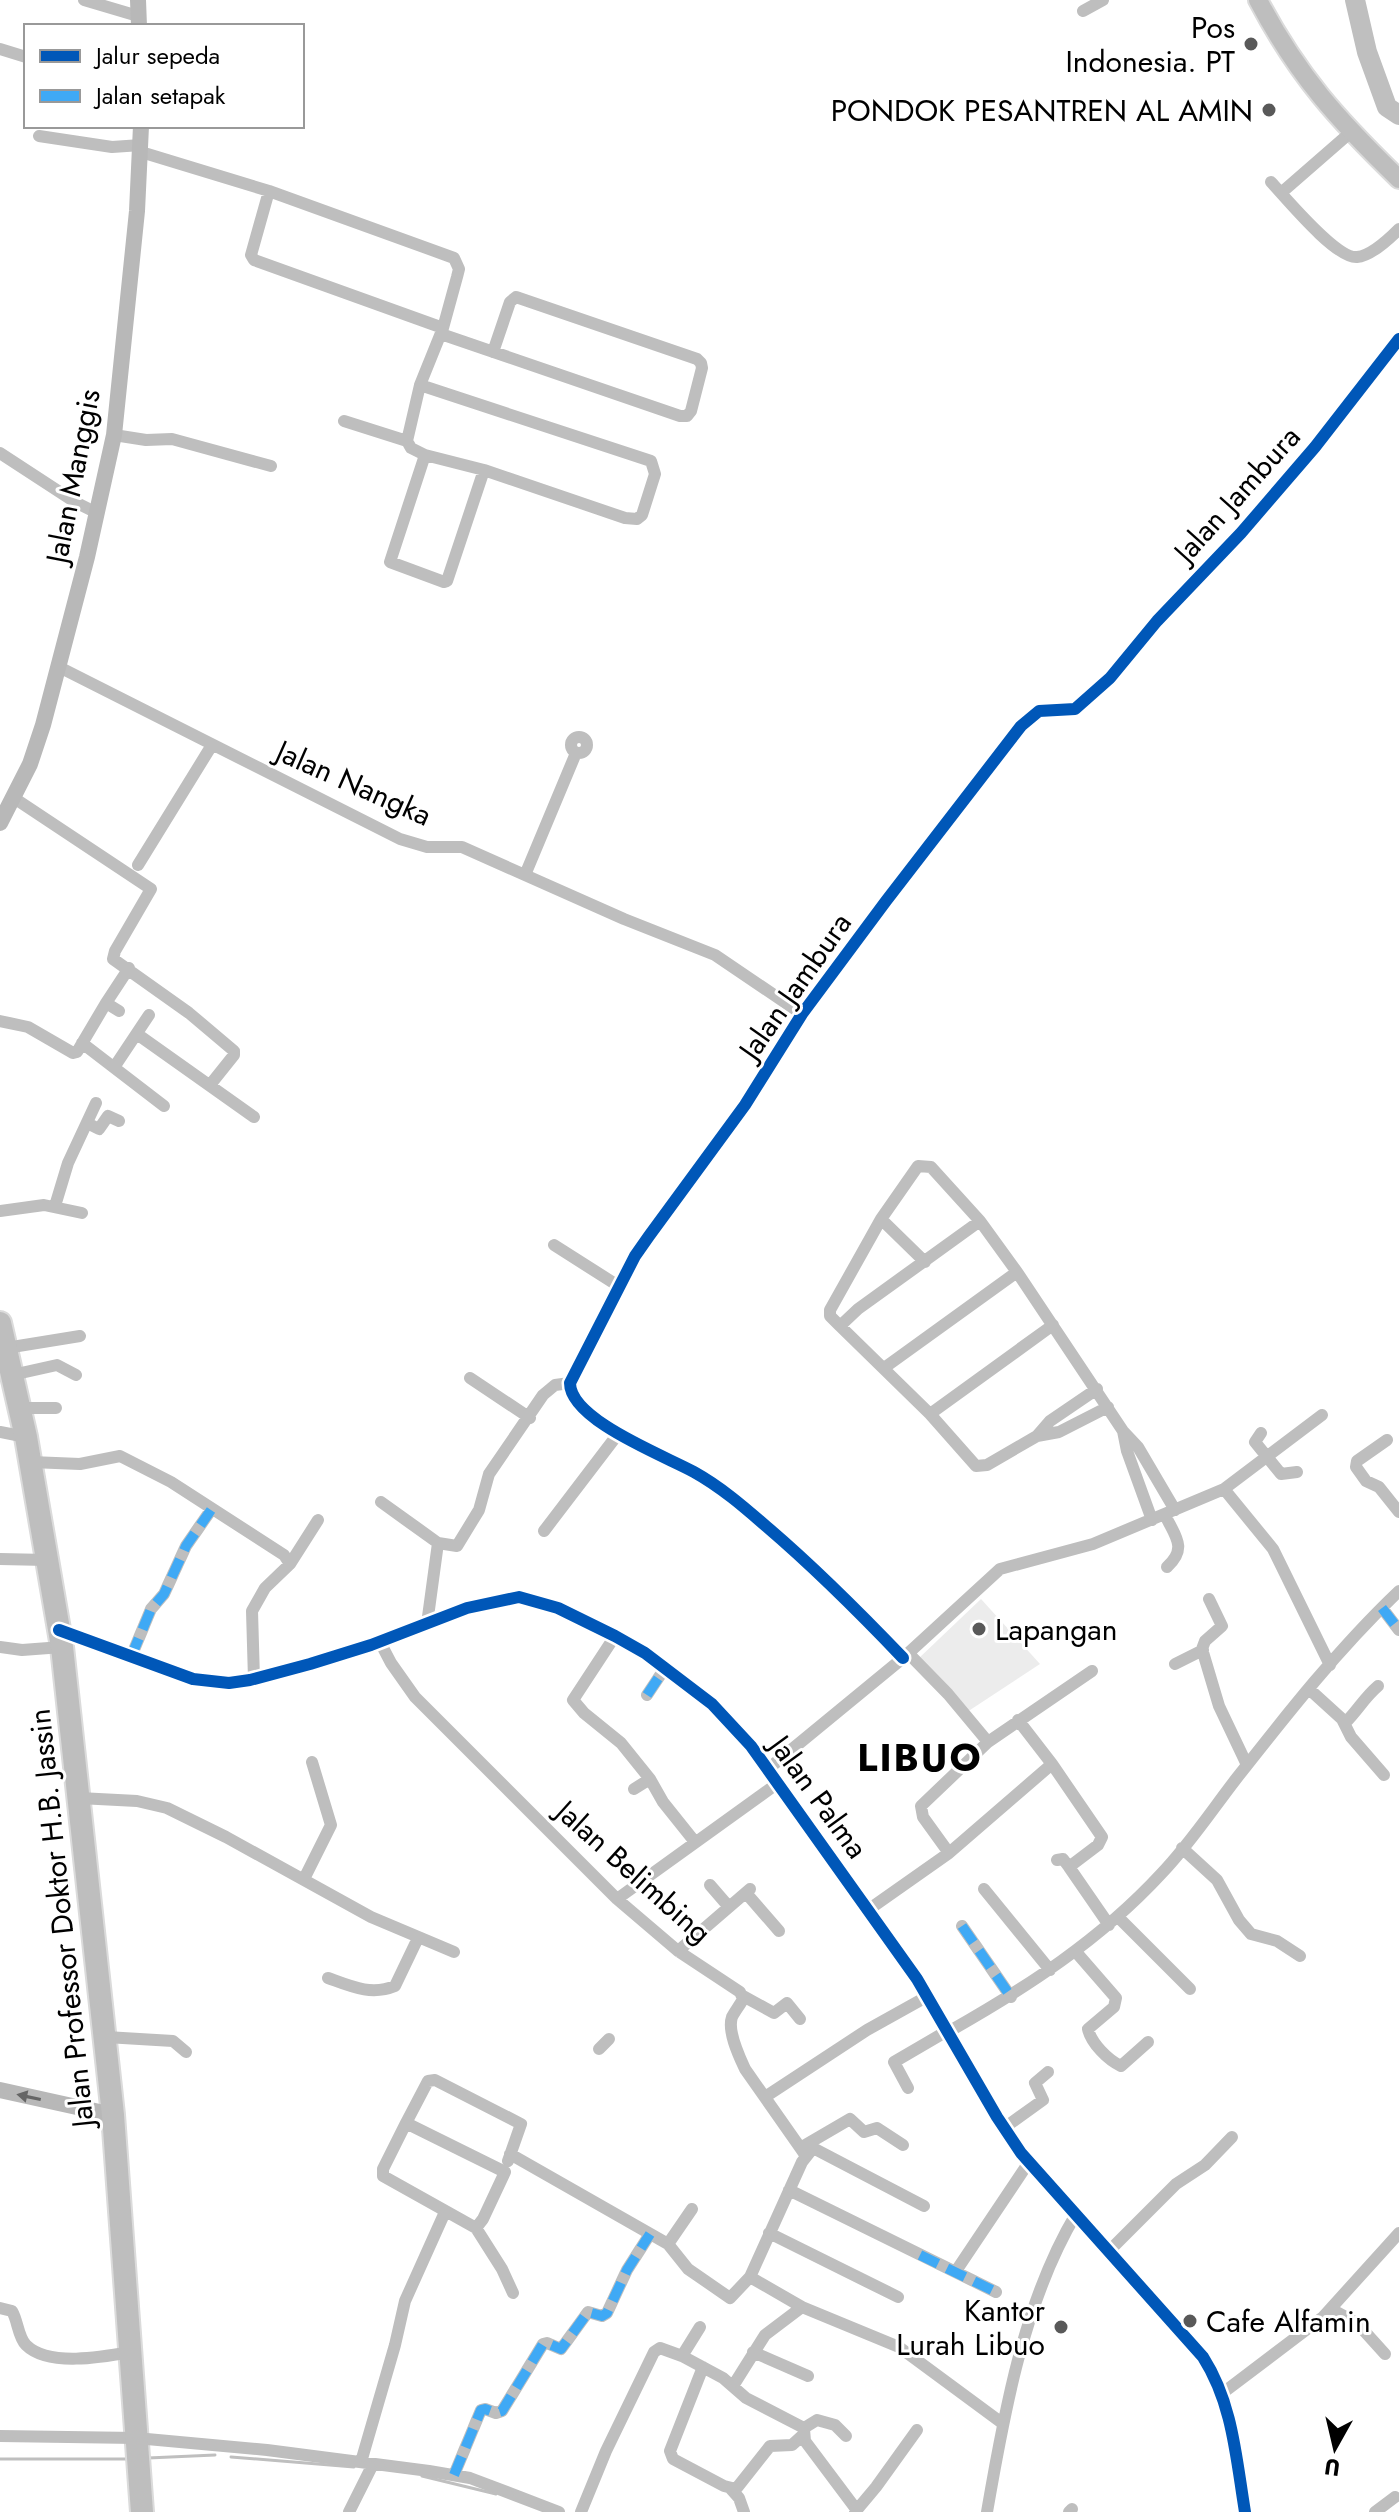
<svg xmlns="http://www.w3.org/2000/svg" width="1399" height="2512" viewBox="0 0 1399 2512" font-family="Jost,sans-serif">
<rect width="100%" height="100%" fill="#fff"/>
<!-- green -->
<path fill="#ececec" d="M 981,1599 L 1040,1664 L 967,1712 L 918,1659 Z"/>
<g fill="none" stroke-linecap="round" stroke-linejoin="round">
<!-- stream -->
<path stroke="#bfbfbf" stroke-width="3" d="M 231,2457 L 354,2467
M 148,2458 L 215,2455
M 0,2459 L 128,2459
M 422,2476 L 496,2494"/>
<!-- river -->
<path stroke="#bfbfbf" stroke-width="20" d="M 1355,0 L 1367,52 L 1387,107 L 1399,115"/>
<defs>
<path id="primary" d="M 1258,0 C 1298,76 1338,120 1399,179"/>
<path id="highway" d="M 0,1323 L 26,1437 L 62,1647 L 113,2115 L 142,2512"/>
</defs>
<!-- primary casing -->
<use href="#primary" stroke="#dbdbdb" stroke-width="22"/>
<!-- highway casing -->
<use href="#highway" stroke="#dbdbdb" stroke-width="26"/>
<!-- street -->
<path stroke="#bebebe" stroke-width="12" d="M 84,0 L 138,16
M 1083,11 L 1103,0
M 0,49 L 26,57
M 39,136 L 112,147 L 141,145
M 141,152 L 269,191 L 454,258 L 459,269 L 457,277 L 443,328 L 420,385 L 407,441 L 411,448 L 425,455 L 484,470 L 625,518 L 637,519 L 642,515 L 655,474 L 651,461 L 420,385
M 1271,182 C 1286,198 1336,259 1357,257 C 1371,256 1389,239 1399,229
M 269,191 L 251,255 L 254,260 L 443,328
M 1281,193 L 1351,132
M 441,334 L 680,416 L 687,416 L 691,411 L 702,368 L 701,363 L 697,359 L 516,297 L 510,302 L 493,352
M 344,421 L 407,441
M 114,435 L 146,440 L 172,439 L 271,466
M 0,453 L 75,502 L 97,513
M 425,455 L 390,562 L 444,582 L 447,581 L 484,470
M 59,667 L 400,839 L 427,847 L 462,847 L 624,919 L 715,955 L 802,1014
M571 745a8 8 0 1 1 16 0a8 8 0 1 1-16 0Z
M 14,798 L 151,889 L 115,951 L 113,959 L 189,1013 L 234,1051 L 234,1055 L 210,1085
M 138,865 L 212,745
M 525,875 L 576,753
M 119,1011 L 106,1003 L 129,968
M 0,1021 L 28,1027 L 73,1053 L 77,1052 L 106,1003
M 137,1034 L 254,1117
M 82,1043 L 164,1106
M 115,1066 L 149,1015
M 87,1123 L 99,1129 L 108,1116 L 119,1121
M 55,1206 L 68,1163 L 96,1103
M 0,1211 L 44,1205 L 82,1213
M 881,1219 L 925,1262
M 554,1245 L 620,1287
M 1017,1272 L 980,1221 L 858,1309 L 840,1326 L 930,1414 L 976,1466 L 987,1465 L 1037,1436 L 1059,1432 L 1108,1407
M 840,1326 L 830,1316 L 830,1310 L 881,1219 L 918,1166 L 931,1167 L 980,1221
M 6,1348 L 80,1336
M 884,1368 L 1017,1272 L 1123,1431 L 1138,1447 L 1175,1510
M 12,1375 L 57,1365 L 76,1375
M 470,1378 L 530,1418
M 20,1408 L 56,1408
M 930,1414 L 1053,1325
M 1123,1431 L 1127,1451 L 1152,1520
M 0,1432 L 26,1437
M 1261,1433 L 1255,1442 L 1281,1474 L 1297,1472
M 1037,1436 L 1050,1421 L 1097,1389
M 1387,1440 L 1357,1461 L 1356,1467 L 1366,1481 L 1379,1487 L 1399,1512
M 31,1462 L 80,1464 L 120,1456 L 171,1482 L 284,1555 L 290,1564 L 265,1588 L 252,1611 L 254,1679
M 1224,1489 L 1322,1415
M 381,1502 L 438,1543 L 457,1546 L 479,1510 L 489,1474 L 543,1395 L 555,1385 L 570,1383
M 1165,1515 C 1175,1536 1188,1548 1167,1567
M 544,1531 L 618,1434
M 0,1559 L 47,1560
M 290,1564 L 318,1520
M 1209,1599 L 1222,1626 L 1205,1641 L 1202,1649 L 1219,1706 L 1247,1765
M 1382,1608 L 1399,1630
M 427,1624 L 438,1543
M 59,1630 L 193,1679 L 229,1683 L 250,1680 L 310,1664 L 371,1645 L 467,1608 L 519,1597 L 558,1608 L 615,1636 L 645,1653 L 712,1704 L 751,1746 L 917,1979 L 997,2117 L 1021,2153 L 1203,2357 C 1233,2404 1236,2458 1245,2512
M 615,1636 L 573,1700 L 584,1713 L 621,1743 L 650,1779
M 380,1642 L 391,1663 L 415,1697 L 617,1899 L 678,1951 L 740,1992 L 743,1999 C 740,2005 735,2011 732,2017 C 727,2031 739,2056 745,2069 L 806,2156
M 0,1647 L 22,1650 L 62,1647
M 908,1653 L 948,1694 L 988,1742
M 131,1657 L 151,1609 L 164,1594 L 186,1546 L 211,1510
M 903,1658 C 859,1612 815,1568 767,1527 C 744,1507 721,1487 694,1472 C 665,1456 570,1420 570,1383 L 635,1256 L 649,1236 L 745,1105 L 802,1014 L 886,901 L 1021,726 L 1039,711 L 1075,709 L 1110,678 L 1157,621 L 1241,533 L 1315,447 L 1399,339
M 1175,1664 L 1203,1650
M 1309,1689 L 1342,1719 L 1351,1737 L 1384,1775
M 647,1695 L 665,1668
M 1018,1720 L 1052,1764 L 1102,1837 L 1098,1845 L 1069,1867 L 1109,1925
M 1345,1723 C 1358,1710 1364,1698 1378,1686
M 768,1769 L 903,1658 L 1000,1569 L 1093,1544 L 1224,1489 L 1273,1549 L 1330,1665
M 634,1789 L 650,1779 L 663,1802 L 695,1842
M 79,1798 L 137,1801 L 167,1808 L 226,1837 L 371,1917 L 454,1952
M 1182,1848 L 1217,1880 L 1239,1920 L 1251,1934 L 1277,1941 L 1300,1956
M 949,1853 L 923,1817 L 921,1806 L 988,1742 L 1092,1671
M 1057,1860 L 1063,1859 L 1069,1867
M 304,1879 L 331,1825 L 312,1762
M 710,1885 L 729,1907
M 984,1889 L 1050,1970
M 746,1893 L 779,1931
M 617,1899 L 778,1783
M 868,1910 L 949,1853 L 1052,1764
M 1118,1917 L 1190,1989
M 962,1926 L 1011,1997
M 678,1951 L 750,1889
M 1076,1952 L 1116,1998 L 1114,2007 L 1088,2029 C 1091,2043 1108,2060 1121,2066 L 1148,2042
M 328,1978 C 350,1986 371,1996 395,1986 L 418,1938
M 743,1996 L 774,2013 L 787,2003 L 800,2019
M 948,2032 C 1026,1988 1100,1940 1161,1874 C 1189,1845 1212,1810 1236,1779 C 1287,1714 1339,1648 1399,1591
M 106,2037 L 173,2041 L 186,2052
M 599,2049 L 609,2039
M 908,2088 L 894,2062 L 947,2031
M 765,2097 L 867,2030 L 928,1996
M 406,2123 L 505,2172 L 483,2219 L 476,2228 L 383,2176 L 383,2169 Z
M 406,2123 L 428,2081 L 435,2080 L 521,2124 L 508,2161
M 1004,2128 L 1043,2100 L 1035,2083 L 1048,2072
M 802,2147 L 850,2119 L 864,2132 L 877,2128 L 903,2145
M 510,2154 L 668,2244 L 688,2269 L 730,2298 L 750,2277 L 802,2162 L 813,2148 L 924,2206
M 789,2190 L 996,2292
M 476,2228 L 502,2269 L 513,2293
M 769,2233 L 898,2297
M 668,2244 L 692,2209
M 1110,2250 L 1176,2184 L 1205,2165 L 1232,2137
M 956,2271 L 1029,2162
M 750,2277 L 802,2307 L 899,2347 L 1002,2423
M 0,2308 L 12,2311 C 18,2321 18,2337 26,2345 C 48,2367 103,2357 130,2352
M 1331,2309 L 1357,2323 L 1385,2354
M 753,2352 L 808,2376
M 682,2356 L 700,2327
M 703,2367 L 670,2451 L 673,2459 L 724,2486 L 736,2489 L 770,2446 L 792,2445 L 803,2435
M 733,2386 L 765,2335 L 802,2307
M 1220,2395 L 1323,2317 L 1399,2233
M 804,2429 L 805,2441 L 856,2509
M 0,2436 L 136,2438 L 267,2450 L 429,2471 L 470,2478 L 559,2512
M 361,2462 L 395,2345 L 405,2301 L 445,2212
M 454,2475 L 481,2410 L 485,2409 L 496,2413 L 502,2411 L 543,2344 L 547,2343 L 561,2349 L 588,2312 L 602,2316 L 607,2313 L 627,2270 L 650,2234
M 731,2489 L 739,2498 L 744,2512
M 349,2512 L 373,2464
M 581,2512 L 606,2451 L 654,2352 L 660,2348 L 682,2356 L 723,2378 L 746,2398 L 804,2428 L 817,2420 L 835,2425 L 846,2436
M 855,2512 L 876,2487 L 917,2430
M 987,2512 C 1004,2413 1024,2301 1076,2214
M 1069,2512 L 1072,2509
M 1375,2512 L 1395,2497"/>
<!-- secondary -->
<path stroke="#b8b8b8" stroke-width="16" d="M 138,0 L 139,26
M 0,823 L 30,764 L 43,725 L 87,557 L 114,435 L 137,211 L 141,126
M 0,2090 L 113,2115"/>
<!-- primary -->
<use href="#primary" stroke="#bebebe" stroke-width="18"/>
<!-- highway -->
<use href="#highway" stroke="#bebebe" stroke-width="22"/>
<!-- quiet -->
<path stroke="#3fa9f5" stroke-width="10" stroke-dasharray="20 10" stroke-linecap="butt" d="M 1382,1608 L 1399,1630
M 131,1657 L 151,1609 L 164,1594 L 186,1546 L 211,1510
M 647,1695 L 665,1668
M 962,1926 L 1011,1997
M 920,2255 L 996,2292
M 454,2475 L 481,2410 L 485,2409 L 496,2413 L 502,2411 L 543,2344 L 547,2343 L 561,2349 L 588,2312 L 602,2316 L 607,2313 L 627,2270 L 650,2234"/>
<defs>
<path id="cycleway" d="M 59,1630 L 193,1679 L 229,1683 L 250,1680 L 310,1664 L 371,1645 L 467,1608 L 519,1597 L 558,1608 L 615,1636 L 645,1653 L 712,1704 L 751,1746 L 917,1979 L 997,2117 L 1021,2153 L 1203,2357 C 1233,2404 1236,2458 1245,2512
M 903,1658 C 859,1612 815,1568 767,1527 C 744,1507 721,1487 694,1472 C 665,1456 570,1420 570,1383 L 635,1256 L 649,1236 L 745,1105 L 802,1014 L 886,901 L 1021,726 L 1039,711 L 1075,709 L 1110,678 L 1157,621 L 1241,533 L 1315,447 L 1399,339"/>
</defs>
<!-- cycleway casing -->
<use href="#cycleway" stroke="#fff" stroke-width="17"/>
<!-- cycleway -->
<use href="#cycleway" stroke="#0057b8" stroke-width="12"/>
</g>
<!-- one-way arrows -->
<defs><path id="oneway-solid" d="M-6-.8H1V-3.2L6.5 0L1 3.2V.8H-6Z" transform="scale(2)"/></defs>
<use fill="#656565" href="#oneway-solid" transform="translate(29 2097) rotate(-168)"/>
<!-- markers -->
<g fill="#595959" stroke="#fff" stroke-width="3">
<circle cx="1251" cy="44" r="8"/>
<circle cx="1269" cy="110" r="8"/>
<circle cx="979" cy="1629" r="8"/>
<circle cx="1190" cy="2321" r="8"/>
<circle cx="1061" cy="2327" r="8"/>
</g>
<g text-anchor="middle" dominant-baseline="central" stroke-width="6" stroke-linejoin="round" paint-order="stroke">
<!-- poi labels -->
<g font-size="30" fill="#000" stroke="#fff" text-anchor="end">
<text x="1235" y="27">Pos<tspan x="1235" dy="34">Indonesia. PT</tspan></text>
<text x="1253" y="110">PONDOK PESANTREN AL AMIN</text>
<text x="995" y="1629" text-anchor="start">Lapangan</text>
<text x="1045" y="2310">Kantor<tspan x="1045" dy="34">Lurah Libuo</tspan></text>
<text x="1206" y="2321" text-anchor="start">Cafe Alfamin</text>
</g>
<!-- street labels -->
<g font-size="30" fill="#000" stroke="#fff">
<text transform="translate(73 476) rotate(-79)">Jalan Manggis</text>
<text transform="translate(1237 494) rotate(-48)">Jalan Jambura</text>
<text transform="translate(354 783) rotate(24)">Jalan Nangka</text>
<text transform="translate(795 986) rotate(-55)">Jalan Jambura</text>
<text transform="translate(819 1797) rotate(54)">Jalan Palma</text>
<text transform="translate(634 1872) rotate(42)">Jalan Belimbing</text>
<text transform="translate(61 1918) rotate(-96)">Jalan Professor Doktor H.B. Jassin</text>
</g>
<!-- district labels -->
<g font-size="38" font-weight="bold" letter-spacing="2" fill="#000" stroke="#fff">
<text x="920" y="1757">LIBUO</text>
</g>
</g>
<!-- legend -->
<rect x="24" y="24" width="280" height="104" fill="#ffffff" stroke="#999999" stroke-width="2"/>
<rect x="40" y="50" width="40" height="12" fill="#0057b8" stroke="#999999" stroke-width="2"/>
<text x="96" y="64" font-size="24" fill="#000000">Jalur sepeda</text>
<rect x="40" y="90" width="40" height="12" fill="#3fa9f5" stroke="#999999" stroke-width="2"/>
<text x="96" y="104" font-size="24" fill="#000000">Jalan setapak</text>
<!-- north arrow -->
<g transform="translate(1335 2448) rotate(188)" stroke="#ffffff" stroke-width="6" paint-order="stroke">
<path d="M0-6L14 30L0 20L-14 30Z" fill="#000000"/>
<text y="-12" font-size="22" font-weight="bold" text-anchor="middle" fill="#000000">U</text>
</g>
</svg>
